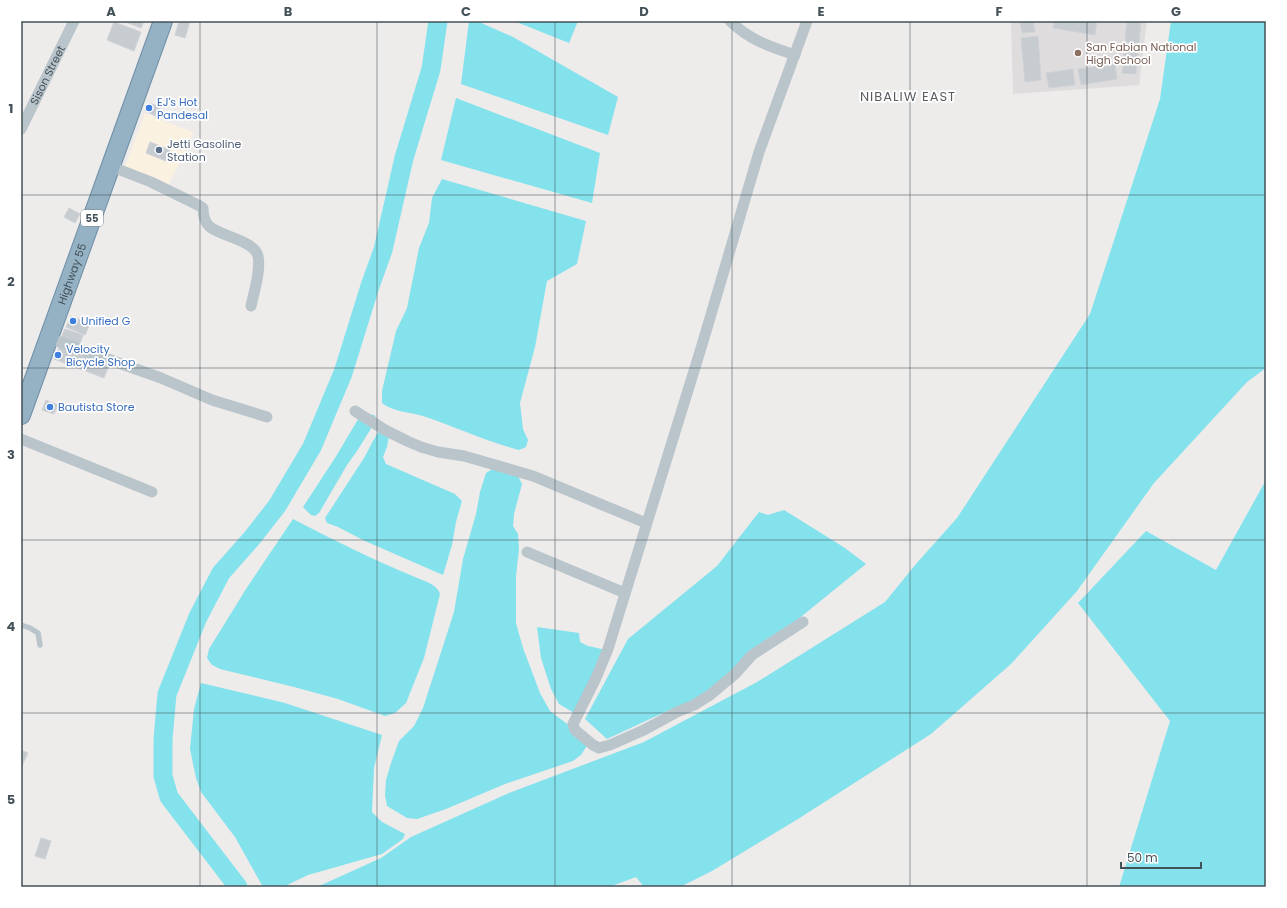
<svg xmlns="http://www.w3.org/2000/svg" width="1287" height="908" viewBox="0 0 1287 908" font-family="Poppins,sans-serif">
<rect width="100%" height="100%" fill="#eeebeb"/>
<!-- commercial -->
<path fill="#fbf1e1" d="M 145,113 L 194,133 L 168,186 L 125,167 Z"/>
<!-- education -->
<path fill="#dfdcdd" d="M 1011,21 L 1147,21 L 1139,85 L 1013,94 Z"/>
<!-- water -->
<path fill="#83e2ec" d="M 469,21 L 477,21 L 513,37 L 618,97 L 608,135 L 461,84 Z
M 514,21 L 578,21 L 569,43 Z
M 1171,21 L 1266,21 L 1266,368 L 1247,382 L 1154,483 L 1077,591 L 1011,664 L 931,734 L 798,819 L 712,871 L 680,887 L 644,887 L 636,877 L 609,887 L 317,887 L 381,858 L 411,837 L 509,793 L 644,742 L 757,682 L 885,602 L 916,564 L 957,518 L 1090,314 L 1160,99 Z
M 456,98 L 600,153 L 592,203 L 441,160 Z
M 442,179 L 586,221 L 577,264 L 547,281 L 535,347 L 520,403 L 523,429 L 528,440 L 526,447 L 519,450 C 486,441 455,427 423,416 C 410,412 393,412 382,403 L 382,391 L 396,331 L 407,308 L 419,248 L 429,223 L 432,198 Z
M 368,414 L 374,415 L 377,419 L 357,451 L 347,465 L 319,513 L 315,516 L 311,515 L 303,507 L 335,458 L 360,416 Z
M 379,431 L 389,436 L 387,447 L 383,457 L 386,464 L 455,494 L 462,501 L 456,522 L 452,545 L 443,575 L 365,541 L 338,527 L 327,523 L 325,518 L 364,458 L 373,441 Z
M 494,468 L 518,476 L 522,484 L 514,514 L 513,526 L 518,534 L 519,549 L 516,576 L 516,623 L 523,648 L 540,693 L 550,711 L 590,741 L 581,755 L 573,761 L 505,784 L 446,809 L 417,819 L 407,818 L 387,806 L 385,795 L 386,780 L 391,763 L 399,741 L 414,726 L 423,708 L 454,612 L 463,559 L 476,514 L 480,492 L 486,473 Z
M 1266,480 L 1266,887 L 1119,887 L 1170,721 L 1078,603 L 1146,531 L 1216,570 Z
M 784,510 L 845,548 L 866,564 L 717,685 L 693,700 L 665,712 L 607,739 L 585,719 L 628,639 L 717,566 L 759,512 L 768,515 Z
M 293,519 C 333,540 374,560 415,577 C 424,581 437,584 440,594 L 424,658 L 406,703 L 395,713 L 385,716 L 338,699 L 294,687 L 220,669 L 212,665 L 207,658 L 209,649 L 246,589 Z
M 537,627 L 579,633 L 580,642 L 588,646 L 606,650 L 576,714 L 559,704 L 551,689 L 541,658 Z
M 201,683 L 285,703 L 382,735 L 374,768 L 372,812 L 382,822 L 405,834 L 403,839 L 382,854 L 308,875 L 283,887 L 263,887 L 235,837 L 201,792 L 196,778 L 190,749 L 194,709 Z"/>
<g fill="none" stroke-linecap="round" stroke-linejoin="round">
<!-- river -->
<path stroke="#83e2ec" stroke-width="19" d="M 238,887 L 169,797 L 163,776 L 163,739 L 167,694 L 198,617 L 221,573 L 252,538 L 277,506 L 312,447 L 343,373 L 370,286 L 383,250 L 404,158 L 431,69 L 438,21"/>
</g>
<!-- building -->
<path fill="#c7ccd0" stroke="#cfd2d7" d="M 123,21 L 144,21 L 141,28 Z
M 179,21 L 190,21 L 185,38 L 175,35 Z
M 1020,21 L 1033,21 L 1035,32 L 1022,33 Z
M 1054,21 L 1097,21 L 1095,35 L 1053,28 Z
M 1127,21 L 1141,21 L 1136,74 L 1122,73 Z
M 114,22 L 141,32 L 134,51 L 107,40 Z
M 1038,36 L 1041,80 L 1025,82 L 1021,38 Z
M 1115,64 L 1117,79 L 1081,85 L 1078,69 Z
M 1073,69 L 1075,85 L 1049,88 L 1046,73 Z
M 149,103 L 160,107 L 156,116 L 145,111 Z
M 150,142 L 170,150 L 166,161 L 146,153 Z
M 69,208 L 80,214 L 75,223 L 64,217 Z
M 71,316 L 90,324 L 85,335 L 66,327 Z
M 65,329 L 83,335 L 79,347 L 60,340 Z
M 60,345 L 110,363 L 104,378 L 54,359 Z
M 46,400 L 58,405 L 54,414 L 42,410 Z
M 21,750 L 28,753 L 21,768 Z
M 41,838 L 51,841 L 45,859 L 35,856 Z"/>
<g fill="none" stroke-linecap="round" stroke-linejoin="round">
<defs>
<g id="trunk">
<path id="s2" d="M 21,415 L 163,21"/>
</g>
</defs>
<!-- trunk casing -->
<use href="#trunk" stroke="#6c8fa7" stroke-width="20"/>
<!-- service -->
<path stroke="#b9c5cb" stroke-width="5.5" d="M 21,625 L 30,628 L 38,633 L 40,645"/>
<!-- minor -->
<g stroke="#b9c5cb" stroke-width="11">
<path d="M 730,21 C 751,41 769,46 795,55"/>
<path id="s1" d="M 21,129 L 74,21"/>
<path d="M 110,166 L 151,182 L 200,206 L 203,208 C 203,215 204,221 209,226 C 219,236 254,240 258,256 C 261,271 254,292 251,306"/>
<path d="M 49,338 L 161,378 L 212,400 L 267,417"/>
<path d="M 355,411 L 385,430 L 407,441 L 421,447 L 438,452 L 464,456 L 533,476 L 646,523"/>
<path d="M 21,439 L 152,492"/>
<path d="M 527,552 L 625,593"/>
<path d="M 803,622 L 752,655 L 735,674 L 710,695 L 694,705 L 677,712 L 644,730 L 610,745 L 599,748 L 593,745 L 575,730 L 573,724 L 596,678 L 608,649 L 702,345 L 759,152 L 807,21"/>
</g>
<!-- trunk -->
<use href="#trunk" stroke="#95b1c4" stroke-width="18"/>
</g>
<!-- grid -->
<path fill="none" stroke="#435158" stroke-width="1" stroke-opacity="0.55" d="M 200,21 L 200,887M 377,21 L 377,887M 555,21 L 555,887M 732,21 L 732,887M 910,21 L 910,887M 1087,21 L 1087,887M 21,195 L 1266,195M 21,368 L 1266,368M 21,540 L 1266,540M 21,713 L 1266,713"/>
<!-- markers -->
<circle fill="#8d6e63" stroke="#fff" stroke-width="1.5" cx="1078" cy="53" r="4"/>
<g fill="#3f7fe0" stroke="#fff" stroke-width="1.5">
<circle cx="149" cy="108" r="4"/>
<circle cx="73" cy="321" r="4"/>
<circle cx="58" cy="355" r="4"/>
<circle cx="50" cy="407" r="4"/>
</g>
<circle fill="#5c6f8a" stroke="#fff" stroke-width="1.5" cx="159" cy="150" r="4"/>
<g text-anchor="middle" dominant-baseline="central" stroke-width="3.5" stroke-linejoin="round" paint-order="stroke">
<!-- shield labels -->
<rect fill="#fff" stroke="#7b858a" stroke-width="1" x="81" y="210" width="22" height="16" rx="3"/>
<g font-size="10" font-weight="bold" fill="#435158">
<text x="92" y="218">55</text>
</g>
<!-- education labels -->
<g font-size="11" fill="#785e54" stroke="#fff" text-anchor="start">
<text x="1086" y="47">San Fabian National<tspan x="1086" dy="13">High School</tspan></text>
</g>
<!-- street labels -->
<g font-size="11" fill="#435158" stroke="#fff">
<text stroke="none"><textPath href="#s1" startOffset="60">Sison Street</textPath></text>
<text stroke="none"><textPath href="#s2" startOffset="150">Highway 55</textPath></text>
</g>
<!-- shop labels -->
<g font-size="11" fill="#366cbe" stroke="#fff" text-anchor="start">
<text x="157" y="102">EJ's Hot<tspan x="157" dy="13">Pandesal</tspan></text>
<text x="81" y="321">Unified G</text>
<text x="66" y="349">Velocity<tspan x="66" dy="13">Bicycle Shop</tspan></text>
<text x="58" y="407">Bautista Store</text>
</g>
<!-- service labels -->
<g font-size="11" fill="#4e5e75" stroke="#fff" text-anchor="start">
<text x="167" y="144">Jetti Gasoline<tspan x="167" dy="13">Station</tspan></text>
</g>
<!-- quarter labels -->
<g font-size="13" letter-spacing="1" fill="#585c60" stroke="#fff">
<text x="908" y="96">NIBALIW EAST</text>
</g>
</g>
<!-- border -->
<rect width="1287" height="908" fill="none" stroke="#ffffff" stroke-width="44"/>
<!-- scale -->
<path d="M1121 862v6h80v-6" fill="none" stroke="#435158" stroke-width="2"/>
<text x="1127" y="862" font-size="12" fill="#435158" stroke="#ffffff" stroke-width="3" paint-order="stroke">50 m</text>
<rect x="22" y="22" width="1243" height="864" fill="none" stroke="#435158" stroke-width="1.5"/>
<g font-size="13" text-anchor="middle" font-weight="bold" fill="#435158">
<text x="111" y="16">A</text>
<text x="288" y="16">B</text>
<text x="466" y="16">C</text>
<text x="644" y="16">D</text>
<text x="821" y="16">E</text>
<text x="999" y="16">F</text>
<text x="1176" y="16">G</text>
<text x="11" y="113">1</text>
<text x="11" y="286">2</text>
<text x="11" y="459">3</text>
<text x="11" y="631">4</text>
<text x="11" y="804">5</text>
</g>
</svg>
